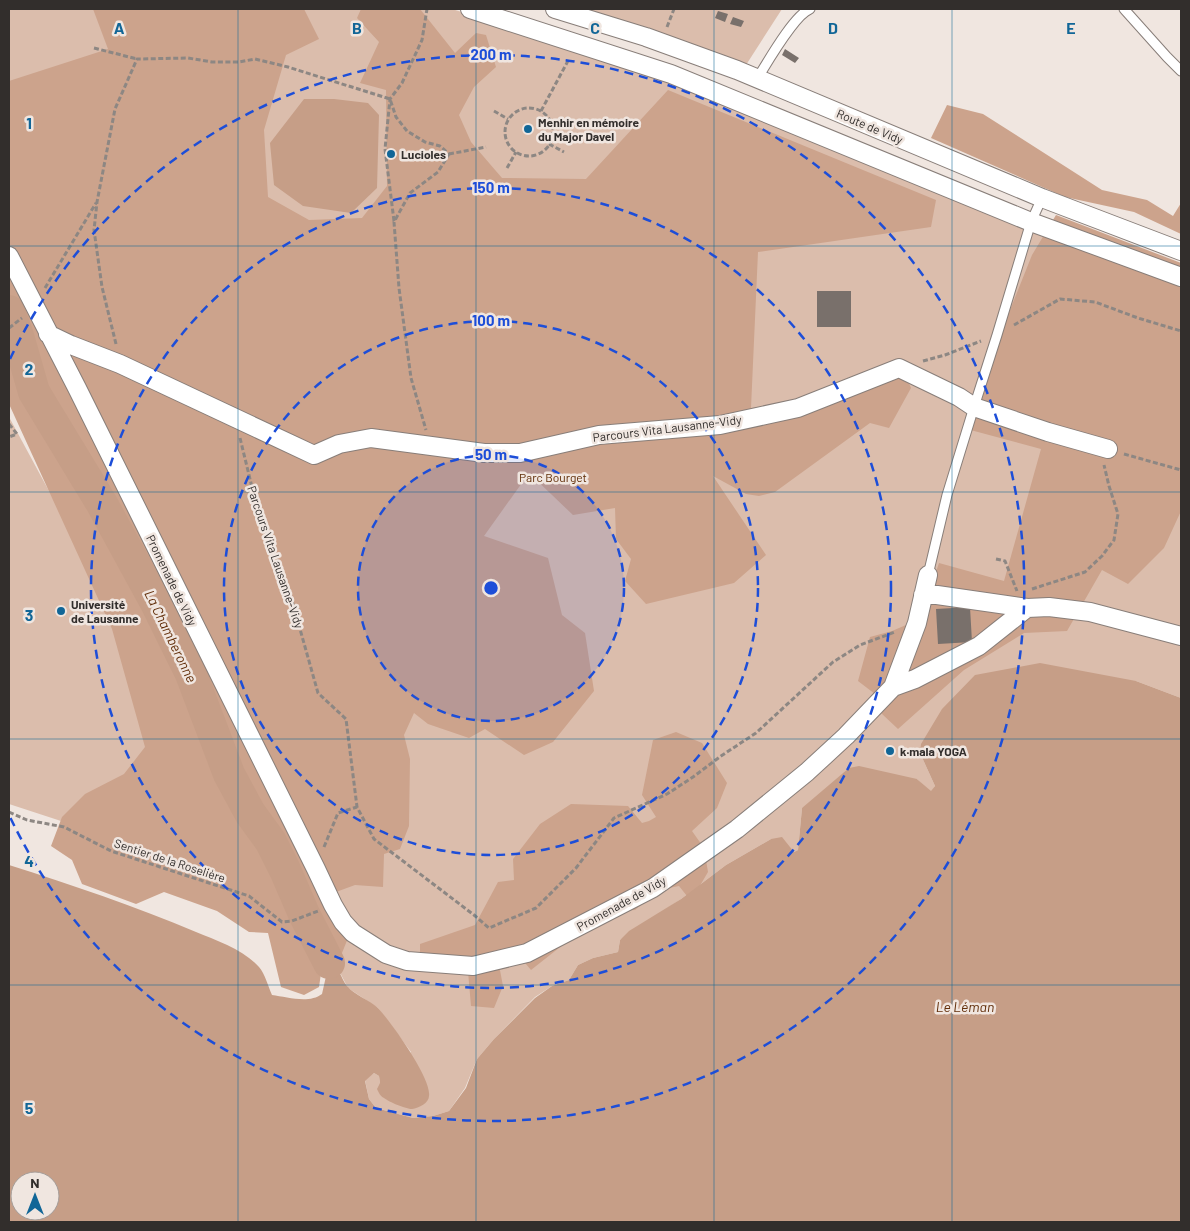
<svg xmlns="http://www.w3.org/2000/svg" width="1190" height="1231" viewBox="0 0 1190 1231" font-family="Barlow,sans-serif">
<rect width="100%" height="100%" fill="#f0e6e0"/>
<!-- green -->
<path fill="#dbbdac" d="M 9,9 L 452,9 L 644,69 L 1181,284 L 1181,698 L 1136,681 L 920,753 L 935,786 L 931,792 L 917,779 L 802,808 L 798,850 L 794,852 L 771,839 L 726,865 L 681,899 L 620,940 L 618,952 L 593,958 L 578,965 L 569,980 L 552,986 L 535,997 L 494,1039 L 477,1059 L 465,1088 L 449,1111 L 433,1116 L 413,1118 L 376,1108 L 369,1099 L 365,1080 L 374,1073 L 379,1076 L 380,1083 L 411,1052 L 378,1008 L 348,988 L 337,967 L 329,963 L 304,914 L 9,311 Z
M 575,9 L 782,9 L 746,65 Z
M 9,417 L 263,887 L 9,804 Z"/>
<!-- forest -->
<path fill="#cca38c" d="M 93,9 L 304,9 L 319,39 L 286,55 L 264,130 L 268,197 L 309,220 L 362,218 L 387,186 L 386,90 L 360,83 L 379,42 L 357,18 L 361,9 L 420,9 L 455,53 L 476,33 L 486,35 L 496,67 L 474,87 L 459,115 L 471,142 L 502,178 L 586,179 L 668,90 L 936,200 L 931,227 L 758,252 L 751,408 L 845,397 L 901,365 L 911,388 L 889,428 L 870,423 L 775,492 L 759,496 L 746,494 L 713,476 L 766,555 L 734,583 L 646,604 L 625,581 L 631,559 L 616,539 L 615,508 L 573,515 L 529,473 L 484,536 L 548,558 L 562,615 L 585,633 L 594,691 L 553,742 L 524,755 L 485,729 L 469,738 L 428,724 L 414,713 L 404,735 L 410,759 L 409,826 L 400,849 L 384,854 L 383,887 L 355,885 L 336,892 L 348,938 L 342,953 L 325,946 L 319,987 L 304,995 L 281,987 L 268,933 L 249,932 L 217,911 L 164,892 L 136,904 L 82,884 L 72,860 L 51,846 L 62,817 L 85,794 L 124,774 L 145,747 L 112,629 L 9,404 L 9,81 L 108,49 Z
M 947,105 L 983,114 L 1102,190 L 1147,200 L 1173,216 L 1181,203 L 1181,234 L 1134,212 L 1065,197 L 931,138 Z
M 1056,215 L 1181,263 L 1181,511 L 1164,548 L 1128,584 L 1102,570 L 1067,631 L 1024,633 L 964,670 L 898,729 L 881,713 L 900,681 L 875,694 L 858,681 L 870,637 L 892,631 L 920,619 L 939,563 L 1004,581 L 1041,449 L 963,428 L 1032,255 Z
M 676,732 L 702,743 L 727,783 L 717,808 L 692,831 L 704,848 L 708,872 L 691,901 L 679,886 L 659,890 L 635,910 L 619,911 L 583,929 L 531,970 L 520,957 L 499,965 L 503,986 L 494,1008 L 471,1006 L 467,960 L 420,956 L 420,944 L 475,925 L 498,882 L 514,880 L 513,859 L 540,824 L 571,804 L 628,806 L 642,823 L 649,821 L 656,817 L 642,795 L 653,740 Z"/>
<!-- water -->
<path fill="#c69e87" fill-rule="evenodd" d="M 304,99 L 334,99 L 368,103 L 379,115 L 377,188 L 351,213 L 303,206 L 274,185 L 270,143 Z
M 1040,663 L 1136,681 L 1181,698 L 1181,1222 L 9,1222 L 9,865 C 72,885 135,906 196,932 C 216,940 244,950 259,967 C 265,974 268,986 272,995 C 287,997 309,1004 322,994 L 329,963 C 341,969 340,977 347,986 C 354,995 370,1000 378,1008 C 391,1022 432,1079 429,1096 C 429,1103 419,1108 412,1109 C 406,1109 389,1102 384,1098 C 380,1096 379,1093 377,1089 L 380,1083 L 379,1076 L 374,1073 L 365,1081 L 369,1099 L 376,1108 L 413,1118 L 433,1116 L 449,1111 L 466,1088 L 477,1059 L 494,1039 L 535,998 L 552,986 L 569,980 L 578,965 L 593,958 L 618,952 L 620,940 L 629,931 L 681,899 L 726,865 L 771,839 L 782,837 L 794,852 L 798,850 L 802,808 L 849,768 L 859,766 L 917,779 L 931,791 L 935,786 L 920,753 L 921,744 L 942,709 L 975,675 ZM 20,1181 L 50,1181 L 50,1211 L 20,1211 Z"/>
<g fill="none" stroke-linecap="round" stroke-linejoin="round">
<!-- river -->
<path stroke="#c69e87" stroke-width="32" d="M 9,311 L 18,336 L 34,392 L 102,504 L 155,601 L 191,674 L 229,774 L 250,813 L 271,842 L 285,870 L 304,914 L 329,963"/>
</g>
<!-- building -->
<path fill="#79706b" d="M 718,11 L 728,14 L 725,22 L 715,18 Z
M 733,17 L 744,21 L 741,27 L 730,24 Z
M 785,49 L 799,58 L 795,63 L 782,55 Z
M 817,291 L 851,291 L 851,327 L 817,327 Z
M 970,607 L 972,642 L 938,644 L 936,609 Z"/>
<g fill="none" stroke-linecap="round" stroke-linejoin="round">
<defs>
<path id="lane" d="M 1124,9 L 1167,57 L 1181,71
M 757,79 C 767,63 794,15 810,9
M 928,575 L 947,495 L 974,407 L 997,335 L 1031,222 L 1042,198"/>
<path id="street" d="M 470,9 L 671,74 L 1031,222 L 1181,277
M 555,9 L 646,37 L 737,70 L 1042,198 L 1181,251
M 9,256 L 77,388 L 316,869 L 333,905 L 343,922 L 353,933 L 386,954 L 407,961 L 473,966 L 527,953 L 653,888 L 737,829 L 807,772 L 846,736 L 893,687 L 917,623 L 928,575
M 48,334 L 71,345 L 120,364 L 314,455 L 339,444 L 371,438 L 484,453 L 520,453 L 599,435 L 720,425 L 798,408 L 899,368 L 959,397 L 974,407 L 1048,432 L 1108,449
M 923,595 L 937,595 L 1027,608 L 1049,607 L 1090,612 L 1181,636
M 893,687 L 915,679 L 979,646 L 1027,608"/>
</defs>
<!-- lane casing -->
<use href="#lane" stroke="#887e79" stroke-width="11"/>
<!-- street casing -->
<use href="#street" stroke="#887e79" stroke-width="20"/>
<!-- path -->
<path stroke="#8d8783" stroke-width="3" stroke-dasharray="5 2.5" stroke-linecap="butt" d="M 667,27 L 674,9
M 94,48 L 137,59
M505 132a24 24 0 1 1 48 0a24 24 0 1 1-48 0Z
M 494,111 L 508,119
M 541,111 L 569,59
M 549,144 L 564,152
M 449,154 L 486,147
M 507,168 L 516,152
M 394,221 L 385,149 L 390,99 L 402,83 L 422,40 L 427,9
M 45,288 L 96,203
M 1014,325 L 1060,299 L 1095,302 L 1138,318 L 1181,331
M 9,328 L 22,318
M 116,344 L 102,287 L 94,230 L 97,202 L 115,109 L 137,59 L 188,58 L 212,62 L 239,62 L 255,59 L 288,67 L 390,99 L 396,117 L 407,131 L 425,142 L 440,146 L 449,154 L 438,172 L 410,193 L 394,222 L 399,288 L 411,378 L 426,430
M 923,361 L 945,355 L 981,341
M 9,424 L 17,434 L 9,437
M 240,438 L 258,512 L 289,590 L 318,693 L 346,719 L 357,807 L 374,839 L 474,915 L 489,928 L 536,908 L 576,868 L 614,818 L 667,794 L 693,777 L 721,756 L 756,733 L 833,662 L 860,645 L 895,632
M 1124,454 L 1181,470
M 996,559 L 1005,561 L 1017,591
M 1032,589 L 1085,572 L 1102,556 L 1114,540 L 1118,514 L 1109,486 L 1104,465
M 9,812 L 27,820 L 64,827 L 111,851 L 249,896 L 282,922 L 292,921 L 318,911
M 324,847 L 338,813 L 357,807"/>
<!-- lane -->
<use href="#lane" stroke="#fff" stroke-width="9"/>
<!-- street -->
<use href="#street" stroke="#fff" stroke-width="18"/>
</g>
<!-- grid -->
<path fill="none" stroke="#116697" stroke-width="1" stroke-opacity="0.55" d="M 238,9 L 238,1222M 476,9 L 476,1222M 714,9 L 714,1222M 952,9 L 952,1222M 9,246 L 1181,246M 9,492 L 1181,492M 9,739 L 1181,739M 9,985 L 1181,985"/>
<!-- distance rings -->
<circle cx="491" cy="588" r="133" fill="#1d4ed8" fill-opacity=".12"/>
<g fill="none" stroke="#1d4ed8" stroke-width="2.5" stroke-dasharray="9 6">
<circle cx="491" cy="588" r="133"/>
<circle cx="491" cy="588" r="267"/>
<circle cx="491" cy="588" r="400"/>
<path d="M10 359A533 533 0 1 1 10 817"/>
</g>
<!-- markers -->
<g fill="#116697" stroke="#f0e6e0" stroke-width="2">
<circle cx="528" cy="129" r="5"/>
<circle cx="391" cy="154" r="5"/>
<circle cx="61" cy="611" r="5"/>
<circle cx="890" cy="751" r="5"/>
</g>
<g text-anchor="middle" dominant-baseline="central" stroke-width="5" stroke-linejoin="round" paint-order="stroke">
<!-- poi labels -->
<g font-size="12" font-weight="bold" fill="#322e2c" stroke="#f0e6e0" text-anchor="start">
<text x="538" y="122">Menhir en mémoire<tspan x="538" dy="14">du Major Davel</tspan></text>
<text x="401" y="154">Lucioles</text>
<text x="71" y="604">Université<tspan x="71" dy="14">de Lausanne</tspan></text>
<text x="900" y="751">k·mala YOGA</text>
</g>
<!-- street labels -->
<g font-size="12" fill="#322e2c" stroke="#f0e6e0">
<text transform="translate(870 126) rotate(23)">Route de Vidy</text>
<text transform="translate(667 428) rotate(-7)">Parcours Vita Lausanne-Vidy</text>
<text transform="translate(276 557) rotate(71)">Parcours Vita Lausanne-Vidy</text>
<text transform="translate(172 580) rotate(64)">Promenade de Vidy</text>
<text transform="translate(170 860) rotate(18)">Sentier de la Roselière</text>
<text transform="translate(621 903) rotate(-29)">Promenade de Vidy</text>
</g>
<!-- park labels -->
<g font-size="12" fill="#5e2b04" stroke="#f0e6e0">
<text x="553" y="477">Parc Bourget</text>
</g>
<!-- water labels -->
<g font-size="14" font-style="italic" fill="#622e09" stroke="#f0e6e0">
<text transform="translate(171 636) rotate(64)">La Chamberonne</text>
<text x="965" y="1006">Le Léman</text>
</g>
</g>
<g font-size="16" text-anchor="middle" font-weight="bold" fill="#116697" stroke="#f0e6e0" stroke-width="5" stroke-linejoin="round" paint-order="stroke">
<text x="119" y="34">A</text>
<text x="357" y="34">B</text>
<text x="595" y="34">C</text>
<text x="833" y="34">D</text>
<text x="1071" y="34">E</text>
<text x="29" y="129">1</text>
<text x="29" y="375">2</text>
<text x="29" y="621">3</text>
<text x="29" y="867">4</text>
<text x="29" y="1114">5</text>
</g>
<circle cx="491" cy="588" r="8" fill="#1d4ed8" stroke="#f0e6e0" stroke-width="2.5"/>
<g font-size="15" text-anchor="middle" font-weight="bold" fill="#1d4ed8" stroke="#f0e6e0" stroke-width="5" stroke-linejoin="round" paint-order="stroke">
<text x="491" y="60">200 m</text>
<text x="491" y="193">150 m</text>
<text x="491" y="326">100 m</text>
<text x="491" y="460">50 m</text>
</g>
<!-- border -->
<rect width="1190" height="1231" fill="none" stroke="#322e2c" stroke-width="20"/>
<!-- north arrow -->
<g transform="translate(35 1196)"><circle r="24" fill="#f0e6e0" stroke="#a49c98"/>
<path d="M0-4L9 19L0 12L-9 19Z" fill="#116697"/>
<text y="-8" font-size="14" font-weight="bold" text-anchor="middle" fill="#322e2c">N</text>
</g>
</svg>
